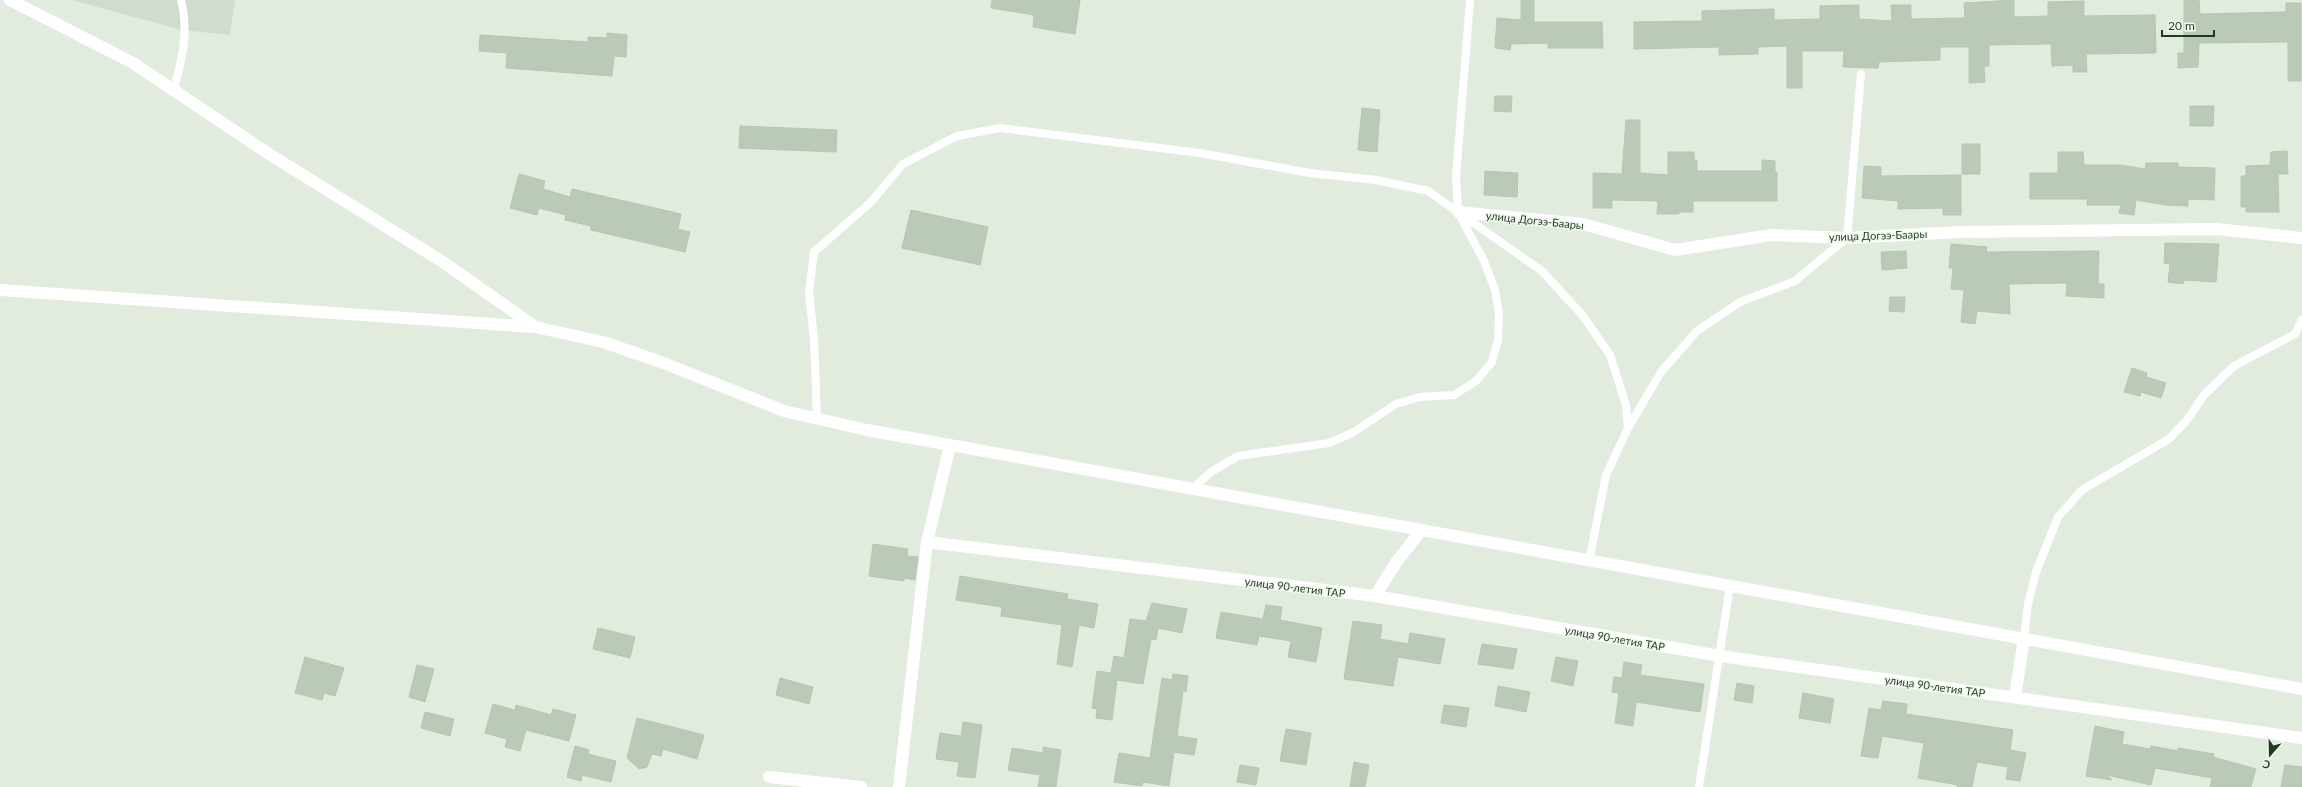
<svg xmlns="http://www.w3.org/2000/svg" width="2302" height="787" viewBox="0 0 2302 787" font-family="Lato,sans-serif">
<rect width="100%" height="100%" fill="#e1ecdf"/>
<!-- built -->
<path fill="#d0dccd" d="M 72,0 L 235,0 L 230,35 L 182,30 Z"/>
<!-- building -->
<path fill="#bacab7" stroke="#b4c6b1" d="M 992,0 L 1080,0 L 1075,34 L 1033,27 L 1034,15 L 991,8 Z
M 1521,0 L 1534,0 L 1534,22 L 1602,22 L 1603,48 L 1548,48 L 1548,43 L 1511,44 L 1510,50 L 1495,48 L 1497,18 L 1521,20 Z
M 2014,0 L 2014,17 L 2048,16 L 2048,2 L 2084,1 L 2084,16 L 2155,15 L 2156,53 L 2086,54 L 2087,72 L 2073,72 L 2073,65 L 2052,66 L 2051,44 L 1989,45 L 1989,66 L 1984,66 L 1985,82 L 1969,83 L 1969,47 L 1940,47 L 1940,60 L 1879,62 L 1878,68 L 1843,67 L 1844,51 L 1802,51 L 1802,88 L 1787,88 L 1787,46 L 1758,47 L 1758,54 L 1719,55 L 1719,47 L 1634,49 L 1634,22 L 1702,21 L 1702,11 L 1774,9 L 1774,20 L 1820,19 L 1820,6 L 1859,5 L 1859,19 L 1892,21 L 1891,5 L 1911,5 L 1911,19 L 1965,18 L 1964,3 Z
M 2184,0 L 2199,0 L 2200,14 L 2286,12 L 2286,3 L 2301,3 L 2301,81 L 2288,81 L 2288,42 L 2199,43 L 2198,67 L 2178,68 L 2178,53 L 2184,53 Z
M 607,33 L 627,35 L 626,57 L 614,56 L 612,76 L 506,68 L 507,53 L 479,51 L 480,35 L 588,42 L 588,37 L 607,38 Z
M 1495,96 L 1512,96 L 1511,112 L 1494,111 Z
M 2190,106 L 2214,106 L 2213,126 L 2190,126 Z
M 1362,108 L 1380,110 L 1377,152 L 1358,150 Z
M 1626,120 L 1640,120 L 1640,173 L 1668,175 L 1668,152 L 1694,152 L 1694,160 L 1697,160 L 1697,171 L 1762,171 L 1762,160 L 1775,161 L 1775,172 L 1777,172 L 1777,201 L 1693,201 L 1693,212 L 1679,212 L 1679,214 L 1657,214 L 1658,201 L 1612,200 L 1612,208 L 1593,208 L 1593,173 L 1622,174 Z
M 740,126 L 837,130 L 836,152 L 739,148 Z
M 1962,144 L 1980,144 L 1980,174 L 1962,174 Z
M 2287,151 L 2288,174 L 2278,174 L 2279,212 L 2246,212 L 2246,207 L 2241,207 L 2241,176 L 2246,176 L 2246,166 L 2270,165 L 2271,152 Z
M 2058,152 L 2083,152 L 2084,165 L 2121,165 L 2145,169 L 2146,163 L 2178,163 L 2178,167 L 2215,168 L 2214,200 L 2188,199 L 2188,206 L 2166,205 L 2136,200 L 2134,215 L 2119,213 L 2121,205 L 2087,205 L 2087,199 L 2030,199 L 2030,173 L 2058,173 Z
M 1864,166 L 1881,167 L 1881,176 L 1961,175 L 1961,215 L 1943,215 L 1943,208 L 1898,209 L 1898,201 L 1862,198 Z
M 1485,171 L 1518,173 L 1517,197 L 1484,195 Z
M 519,174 L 545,181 L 543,189 L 570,197 L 572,189 L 681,214 L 678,229 L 690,232 L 685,252 L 591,230 L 591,226 L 565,220 L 566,215 L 539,208 L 537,215 L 510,208 Z
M 911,210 L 988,227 L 980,265 L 902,248 Z
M 2165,243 L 2219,244 L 2216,282 L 2184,280 L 2183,284 L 2168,282 L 2170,264 L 2164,263 Z
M 1951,244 L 1987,247 L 1986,252 L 2099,251 L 2098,284 L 2104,284 L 2104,298 L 2066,296 L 2067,283 L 2009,284 L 2010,314 L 1977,311 L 1975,324 L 1961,322 L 1964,290 L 1951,289 L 1953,268 L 1949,268 Z
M 1906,251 L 1907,268 L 1882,270 L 1881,252 Z
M 1890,297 L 1905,297 L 1904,312 L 1889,311 Z
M 2132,368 L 2147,373 L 2146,377 L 2166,383 L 2161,398 L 2141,392 L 2140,396 L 2124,392 Z
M 873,544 L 908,549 L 907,556 L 918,557 L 915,580 L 904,578 L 904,581 L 869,576 Z
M 960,576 L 1068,594 L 1067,599 L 1098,604 L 1094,628 L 1079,625 L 1072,667 L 1057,664 L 1062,625 L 1001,616 L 1002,607 L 956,600 Z
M 1152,603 L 1187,609 L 1182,633 L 1158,628 L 1156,640 L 1151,639 L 1143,684 L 1117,680 L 1112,720 L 1096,718 L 1097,709 L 1092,708 L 1097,671 L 1111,673 L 1114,656 L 1124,658 L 1130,619 L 1146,621 Z
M 1266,605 L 1282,607 L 1280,620 L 1322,628 L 1316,662 L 1288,657 L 1291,641 L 1259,636 L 1257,645 L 1216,638 L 1221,612 L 1263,619 Z
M 1353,621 L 1382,625 L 1380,639 L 1408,644 L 1410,633 L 1445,639 L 1440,664 L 1398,657 L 1393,686 L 1344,679 Z
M 598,628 L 635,637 L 630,658 L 593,649 Z
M 1482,644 L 1517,649 L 1513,669 L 1478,664 Z
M 305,657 L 344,668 L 335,696 L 324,693 L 322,700 L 295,693 Z
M 1556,657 L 1578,661 L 1573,686 L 1551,681 Z
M 1624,662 L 1642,665 L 1640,675 L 1704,684 L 1700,712 L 1636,702 L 1633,726 L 1615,723 L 1619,693 L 1612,692 L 1614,677 L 1622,678 Z
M 417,665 L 434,669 L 425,702 L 409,697 Z
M 1173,674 L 1188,676 L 1186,692 L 1183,691 L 1177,736 L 1197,739 L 1194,755 L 1174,752 L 1169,786 L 1143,782 L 1142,786 L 1114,782 L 1119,753 L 1150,758 L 1162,678 L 1172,680 Z
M 780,678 L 813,687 L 809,704 L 776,695 Z
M 1737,683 L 1754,686 L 1752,703 L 1734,700 Z
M 1498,686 L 1530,692 L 1526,712 L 1495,706 Z
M 1803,693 L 1834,699 L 1830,723 L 1799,718 Z
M 1883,701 L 1907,704 L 1906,714 L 2013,730 L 2010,750 L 2026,753 L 2020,781 L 2006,779 L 2008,767 L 1977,762 L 1972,787 L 1957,787 L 1958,785 L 1918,778 L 1924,743 L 1882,736 L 1878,758 L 1861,756 L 1869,708 L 1881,710 Z
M 493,704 L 515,710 L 516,705 L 551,715 L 553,709 L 576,715 L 569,741 L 526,730 L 520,751 L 505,747 L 507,739 L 485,733 Z
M 1444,705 L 1469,708 L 1466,727 L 1441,723 Z
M 425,712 L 454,719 L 450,736 L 421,728 Z
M 637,718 L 704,735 L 697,759 L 663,749 L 661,756 L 652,754 L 647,767 L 639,769 L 627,758 Z
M 963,722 L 982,725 L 975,778 L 957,776 L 959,762 L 936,759 L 940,733 L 961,736 Z
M 2095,726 L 2124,732 L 2122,744 L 2150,749 L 2151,746 L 2178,751 L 2178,748 L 2214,754 L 2213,757 L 2256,769 L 2251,787 L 2210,787 L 2212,778 L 2155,768 L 2151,785 L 2107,775 L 2112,780 L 2086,776 Z
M 1286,729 L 1311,733 L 1306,765 L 1280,761 Z
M 575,746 L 589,750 L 588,754 L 616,761 L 611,782 L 582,775 L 581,781 L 567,777 Z
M 1043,747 L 1061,750 L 1056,787 L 1038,787 L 1040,775 L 1008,770 L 1012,748 L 1043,753 Z
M 1354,762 L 1369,765 L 1365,787 L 1350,787 Z
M 1240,765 L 1259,768 L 1256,785 L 1237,782 Z
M 2285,765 L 2302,767 L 2302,787 L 2281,787 Z"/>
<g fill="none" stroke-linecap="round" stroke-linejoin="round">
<!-- lane -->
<path stroke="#fff" stroke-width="8" d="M 174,89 C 182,59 189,31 181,0
M 817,419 L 814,339 L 809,293 L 814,252 L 871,202 L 903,164 L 957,136 L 1000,128 L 1200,153 L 1310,173 L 1376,180 L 1428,191 L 1542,271 L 1583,316 L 1610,355 L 1626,405 L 1628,428
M 1192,489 L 1211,472 L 1238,456 L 1329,443 L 1352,433 L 1396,404 L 1420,397 L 1454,395 L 1476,381 L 1492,362 L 1498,340 L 1499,314 L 1495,290 L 1484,261 L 1458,212 L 1456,177 L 1470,0
M 1589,561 L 1606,475 L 1628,428 L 1661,372 L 1697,331 L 1740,302 L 1795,281 L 1847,238 L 1861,74
M 2024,638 L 2028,604 L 2036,572 L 2058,517 L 2082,490 L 2169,439 L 2187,420 L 2204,395 L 2234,366 L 2295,334 L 2302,320
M 1699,787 L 1730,586"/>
<!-- street -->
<path stroke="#fff" stroke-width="12" d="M 10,0 L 133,63 L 269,154 L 443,262 L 534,326
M 1458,212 L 1583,224 L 1675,250 L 1772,235 L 1847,238 L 1960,232 L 2216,229 L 2302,238
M 0,290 L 535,327 L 603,342 L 661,362 L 784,411 L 867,430 L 2302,689
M 927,542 L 1375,596 L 1720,656 L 2302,738
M 1375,596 L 1397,561 L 1421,531
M 2015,697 L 2024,638
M 769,777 L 861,787
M 899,787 L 927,542 L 950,445"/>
</g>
<g text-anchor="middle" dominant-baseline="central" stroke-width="3" stroke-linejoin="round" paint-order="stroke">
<!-- street labels -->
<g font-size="11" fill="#1e3d1e" stroke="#f1f8ef">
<text transform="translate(1535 220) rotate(6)">улица Догээ-Баары</text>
<text transform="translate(1878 235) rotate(-2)">улица Догээ-Баары</text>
<text transform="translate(1295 587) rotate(7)">улица 90-летия ТАР</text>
<text transform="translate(1615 638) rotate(10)">улица 90-летия ТАР</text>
<text transform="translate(1935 686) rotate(8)">улица 90-летия ТАР</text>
</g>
</g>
<!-- north arrow -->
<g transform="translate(2270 755) rotate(200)" stroke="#f1f8ef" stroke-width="3" paint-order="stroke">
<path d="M0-3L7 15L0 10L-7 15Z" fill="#1e3d1e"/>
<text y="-6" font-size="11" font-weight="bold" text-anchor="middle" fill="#1e3d1e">С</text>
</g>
<!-- scale -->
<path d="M2162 30v6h52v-6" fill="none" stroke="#1e3d1e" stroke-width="2"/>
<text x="2168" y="30" font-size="12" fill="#1e3d1e" stroke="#f1f8ef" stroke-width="3" paint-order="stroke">20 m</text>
</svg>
